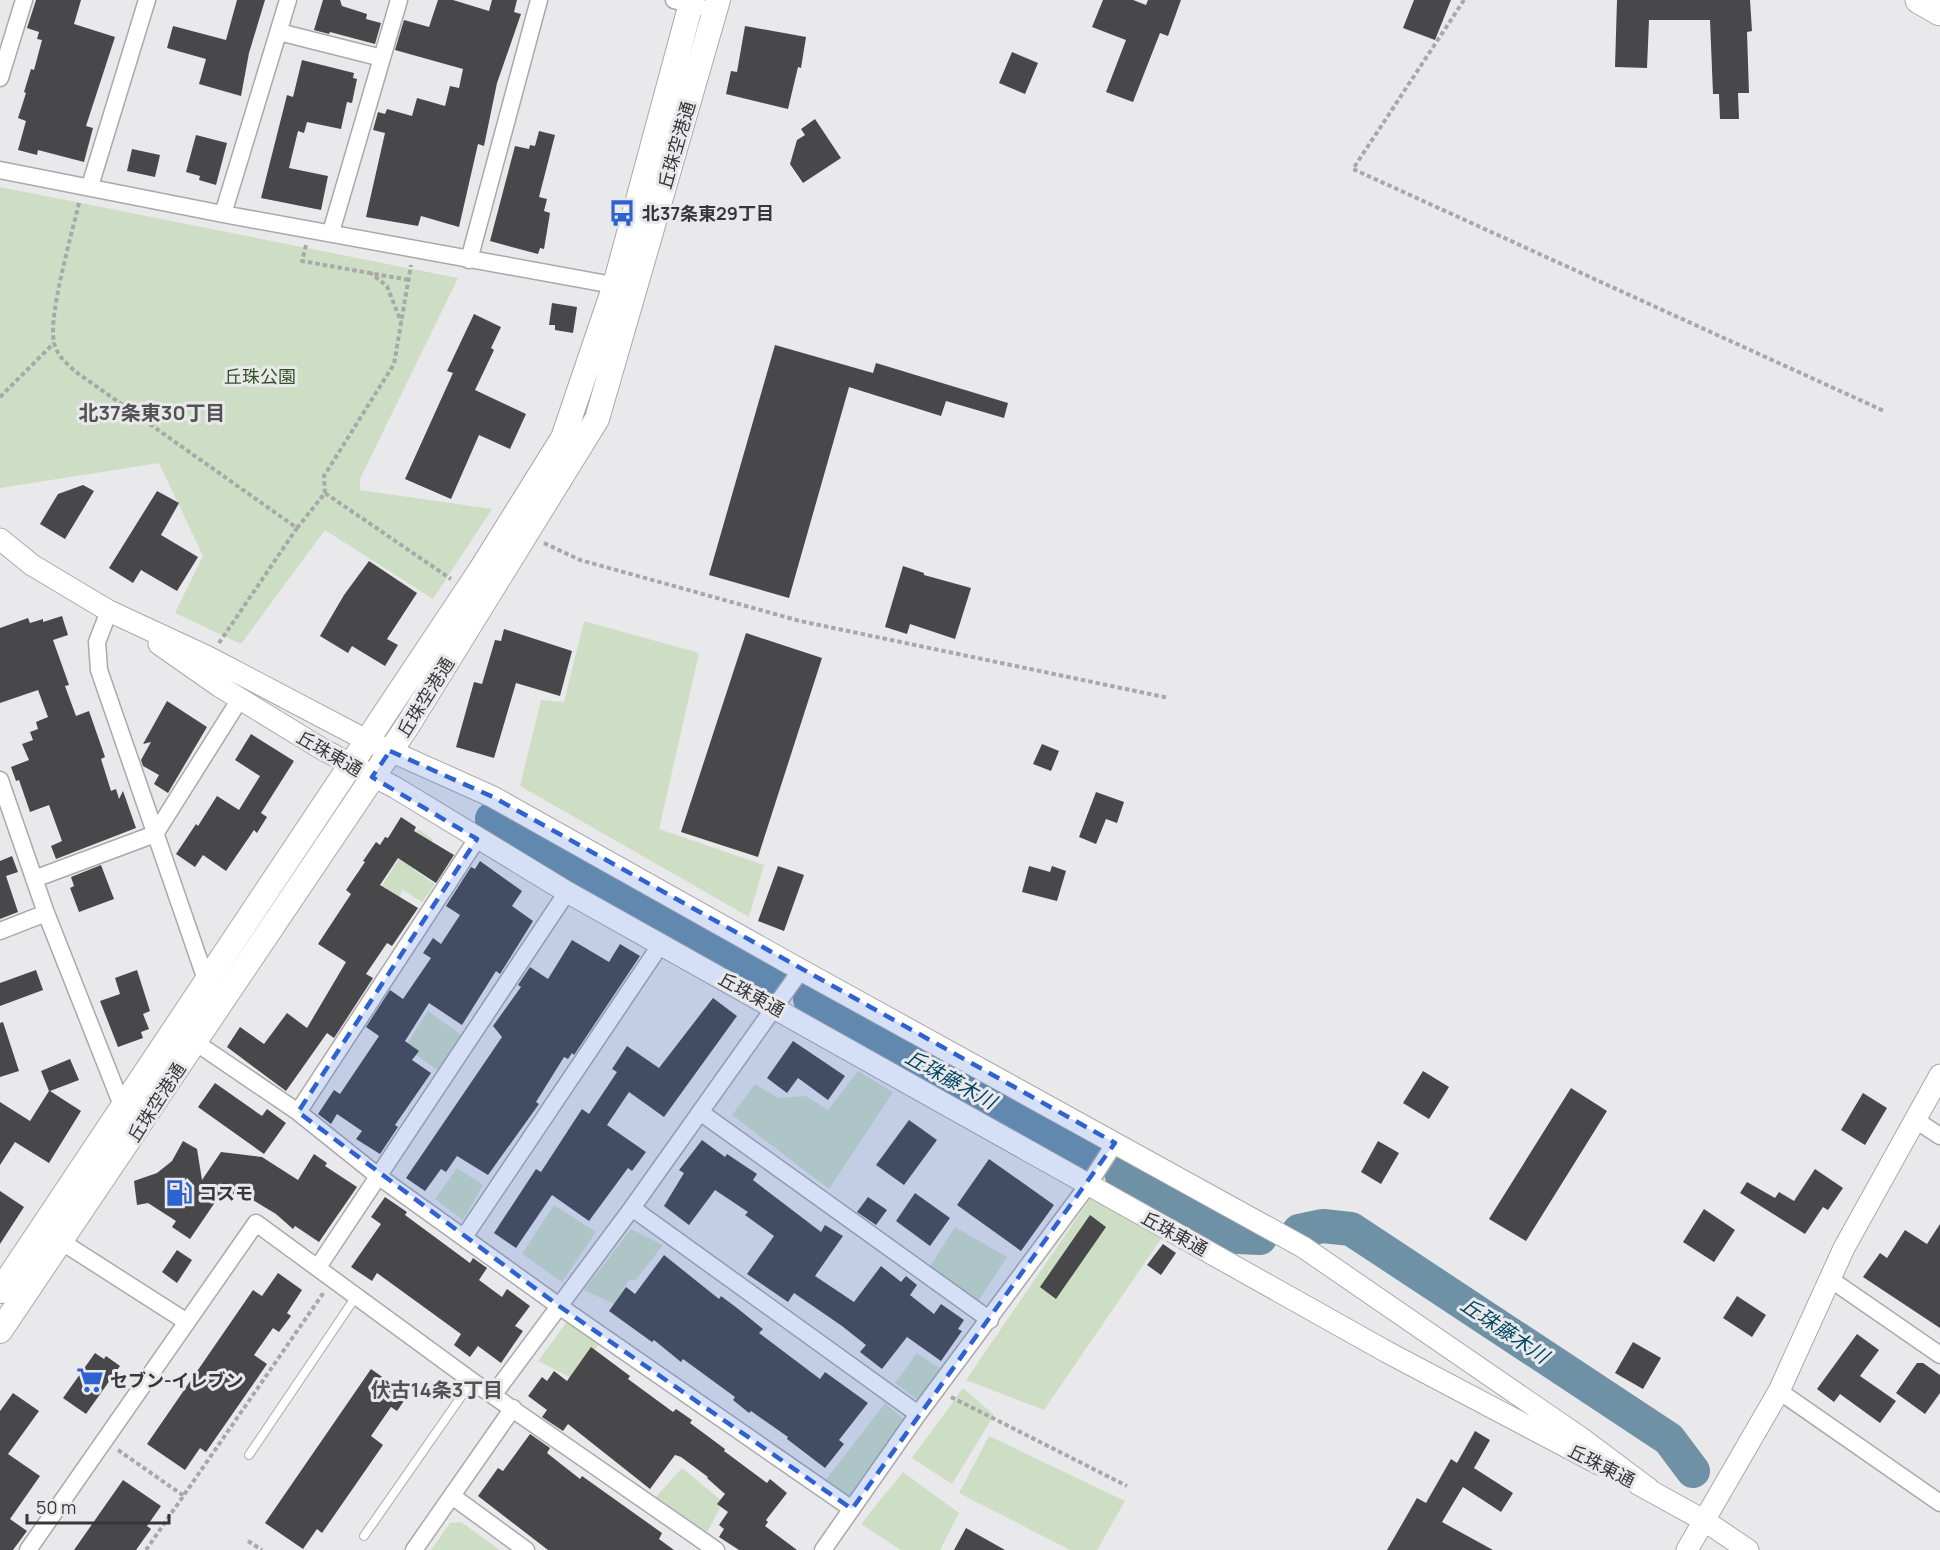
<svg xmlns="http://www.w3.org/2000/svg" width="1940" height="1550" viewBox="0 0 1940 1550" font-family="Manrope,'Noto Sans JP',sans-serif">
<rect width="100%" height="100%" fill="#e9e9ec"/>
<!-- green -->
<path fill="#cddec4" d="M 0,187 L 458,278 L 360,479 L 360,490 L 492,509 L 433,599 L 325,530 L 241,644 L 175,613 L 203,556 L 159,463 L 0,488 Z
M 584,621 L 699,653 L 659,829 L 764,865 L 749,917 L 520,786 L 541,700 L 564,702 Z
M 418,829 L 433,840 L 414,870 L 435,884 L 422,902 L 403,890 L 398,899 L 381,887 Z
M 428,1011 L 461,1035 L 440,1072 L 405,1047 Z
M 858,1071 L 893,1092 L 829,1189 L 732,1115 L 755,1084 L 778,1098 L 806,1096 L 828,1110 Z
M 457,1168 L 483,1185 L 463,1220 L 435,1199 Z
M 1092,1196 L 1161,1239 L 1044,1410 L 966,1380 Z
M 554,1205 L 596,1232 L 562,1282 L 522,1254 Z
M 955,1227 L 1007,1257 L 977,1303 L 929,1268 Z
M 631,1229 L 663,1245 L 636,1280 L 629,1280 L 614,1304 L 584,1290 Z
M 569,1319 L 600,1342 L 575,1380 L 538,1361 Z
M 917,1353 L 942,1370 L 921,1403 L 895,1383 Z
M 963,1388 L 994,1415 L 952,1484 L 912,1458 Z
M 885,1403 L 906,1421 L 849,1497 L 825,1481 Z
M 989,1436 L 1125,1501 L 1097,1550 L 1070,1550 L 959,1493 Z
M 682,1468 L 723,1502 L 707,1532 L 655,1498 Z
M 903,1472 L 959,1513 L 940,1550 L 901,1550 L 861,1524 Z
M 461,1522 L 500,1550 L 431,1550 L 450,1523 Z"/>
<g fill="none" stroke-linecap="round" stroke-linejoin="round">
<!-- river -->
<path stroke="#6f91a5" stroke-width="34" d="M 492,819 L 772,978
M 810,999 L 1093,1158
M 1121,1173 L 1238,1237 L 1260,1238
M 1299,1231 L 1323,1226 L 1351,1229 L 1669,1439 L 1693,1471"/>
</g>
<!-- building -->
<path fill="#48484a" d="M 36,0 L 81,0 L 74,24 L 115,37 L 86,126 L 93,128 L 84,162 L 38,150 L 37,155 L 18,150 L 26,121 L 18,118 L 26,93 L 24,92 L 31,69 L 34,70 L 42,40 L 37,39 L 39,32 L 27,28 Z
M 237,0 L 265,0 L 249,53 L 241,96 L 199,84 L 206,59 L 167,48 L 173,26 L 226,40 Z
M 323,0 L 340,0 L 342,6 L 367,14 L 366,19 L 381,23 L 375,44 L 330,32 L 329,34 L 314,30 Z
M 438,0 L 453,0 L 489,11 L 492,0 L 517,0 L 514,12 L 521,14 L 497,83 L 484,146 L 478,144 L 459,227 L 421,216 L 418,226 L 366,217 L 385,133 L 373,130 L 378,112 L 385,114 L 387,109 L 412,116 L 417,98 L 445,106 L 450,86 L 459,88 L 463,69 L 395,50 L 404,20 L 429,27 Z
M 1103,0 L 1133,0 L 1146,5 L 1148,0 L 1181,0 L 1168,36 L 1160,33 L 1133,102 L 1106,92 L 1126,40 L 1092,27 Z
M 1414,0 L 1451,0 L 1435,40 L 1403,28 Z
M 1617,0 L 1750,0 L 1752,31 L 1747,32 L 1749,93 L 1738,93 L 1739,119 L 1720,119 L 1719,94 L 1713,94 L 1710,20 L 1649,20 L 1647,68 L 1615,67 Z
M 745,26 L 806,37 L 801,68 L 798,67 L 788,109 L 726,94 L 731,71 L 737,72 Z
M 1012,52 L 1038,63 L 1025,94 L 999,83 Z
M 302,60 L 354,73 L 353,78 L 357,79 L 352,103 L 347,102 L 341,129 L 307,122 L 304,133 L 298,131 L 289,168 L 328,176 L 321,210 L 261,198 L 287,95 L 293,97 Z
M 815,119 L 841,158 L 803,183 L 790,164 L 797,140 L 805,135 L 801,129 Z
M 539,131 L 555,135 L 539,197 L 547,199 L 544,211 L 550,213 L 544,249 L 540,248 L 538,254 L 490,241 L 515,146 L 529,149 L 530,145 L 535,146 Z
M 196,135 L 227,143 L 216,185 L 199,180 L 200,176 L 186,172 Z
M 132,149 L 160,155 L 155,177 L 127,171 Z
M 552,303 L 577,307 L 573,333 L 555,330 L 555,325 L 549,325 Z
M 474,314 L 501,327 L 491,348 L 494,350 L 475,390 L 526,414 L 510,449 L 479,435 L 451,499 L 405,479 L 453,373 L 447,371 Z
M 775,345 L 873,373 L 876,363 L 1008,403 L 1004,418 L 946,401 L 941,416 L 849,387 L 789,598 L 709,575 Z
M 83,485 L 94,491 L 65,539 L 40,524 L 58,494 Z
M 157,491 L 179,503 L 161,535 L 198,557 L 177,591 L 141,570 L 133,583 L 109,568 Z
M 369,561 L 417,593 L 387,639 L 398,645 L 385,666 L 352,646 L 348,653 L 320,636 L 344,595 Z
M 903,566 L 924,573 L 924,575 L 971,588 L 955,639 L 910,624 L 907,634 L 885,627 Z
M 62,616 L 68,635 L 53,640 L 69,685 L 65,686 L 76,716 L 89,711 L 105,757 L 101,759 L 111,791 L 116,789 L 119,799 L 123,791 L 136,828 L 56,859 L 51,846 L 62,841 L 49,805 L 30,812 L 19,780 L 16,781 L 11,767 L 29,760 L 22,744 L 33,740 L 30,732 L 38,729 L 36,722 L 48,717 L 38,690 L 0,703 L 0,628 L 28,618 L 30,623 L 43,619 L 43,622 Z
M 504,629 L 572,651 L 560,696 L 516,683 L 494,758 L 456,747 L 474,682 L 482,684 L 495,640 L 501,641 Z
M 746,633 L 822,658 L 758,857 L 681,832 Z
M 167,701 L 207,727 L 168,793 L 154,784 L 159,775 L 143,766 L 141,760 L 151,742 L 143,744 Z
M 251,734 L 294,761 L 261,813 L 267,817 L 257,833 L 254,830 L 226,871 L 203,855 L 195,867 L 176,854 L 196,824 L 198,826 L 217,796 L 239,810 L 260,776 L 235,760 Z
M 1042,744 L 1059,751 L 1051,771 L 1033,764 Z
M 1096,792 L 1124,802 L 1117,823 L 1106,819 L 1096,844 L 1079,837 Z
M 401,817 L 416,827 L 414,831 L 454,855 L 436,883 L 398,858 L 380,885 L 418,908 L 392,946 L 387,943 L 366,974 L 373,978 L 334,1038 L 327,1033 L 286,1091 L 227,1047 L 240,1027 L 264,1044 L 287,1013 L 307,1028 L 346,962 L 318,944 L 351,894 L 346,890 L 365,862 L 363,861 L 376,842 L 380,845 L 385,837 L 388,838 Z
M 12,856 L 18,872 L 6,876 L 18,912 L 0,919 L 0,861 Z
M 480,861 L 522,891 L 512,906 L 533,921 L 500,974 L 496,971 L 462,1025 L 429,1003 L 405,1041 L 419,1051 L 412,1060 L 431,1073 L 395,1125 L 398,1127 L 380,1154 L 356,1139 L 362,1131 L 337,1114 L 331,1124 L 318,1114 L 334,1090 L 340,1094 L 379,1036 L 366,1027 L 390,990 L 403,999 L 431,958 L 423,953 L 433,938 L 441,944 L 460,915 L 446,906 L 471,867 L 475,869 Z
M 101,865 L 114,899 L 79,912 L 70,888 L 74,886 L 71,877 Z
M 778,866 L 804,875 L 784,931 L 758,921 Z
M 1029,866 L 1050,872 L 1052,866 L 1066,871 L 1057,901 L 1022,892 Z
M 572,940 L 609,962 L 620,944 L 640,956 L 574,1055 L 572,1053 L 568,1059 L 564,1057 L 536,1102 L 539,1104 L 488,1175 L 457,1156 L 446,1172 L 441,1169 L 425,1191 L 406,1178 L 502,1037 L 493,1026 L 521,987 L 518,985 L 530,967 L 548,979 Z
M 36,970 L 43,990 L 0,1006 L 0,983 Z
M 137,970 L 150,1011 L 143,1014 L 149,1029 L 141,1032 L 143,1038 L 118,1047 L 100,1001 L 120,994 L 115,978 Z
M 713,998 L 737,1016 L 664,1117 L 629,1092 L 607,1125 L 646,1152 L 632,1171 L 628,1168 L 589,1221 L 552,1195 L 516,1248 L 494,1233 L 536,1169 L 541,1172 L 582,1109 L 589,1114 L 617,1072 L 612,1069 L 627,1046 L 659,1068 Z
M 3,1022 L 19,1071 L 0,1077 L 0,1023 Z
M 793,1041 L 845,1076 L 828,1100 L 798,1078 L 787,1093 L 767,1078 Z
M 70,1059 L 79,1080 L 50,1091 L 81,1111 L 49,1163 L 15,1142 L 0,1165 L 0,1102 L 30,1121 L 49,1091 L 41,1071 Z
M 1423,1071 L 1449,1087 L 1429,1119 L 1403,1103 Z
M 215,1083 L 262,1116 L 267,1109 L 286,1123 L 264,1154 L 198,1107 Z
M 1571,1088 L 1607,1111 L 1526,1241 L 1489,1219 Z
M 1863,1093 L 1887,1108 L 1865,1145 L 1841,1130 Z
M 909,1120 L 937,1140 L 904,1185 L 876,1165 Z
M 702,1140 L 725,1157 L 727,1154 L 757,1174 L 753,1180 L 821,1232 L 825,1225 L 843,1236 L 815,1276 L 854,1302 L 881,1266 L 901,1282 L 906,1276 L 917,1285 L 910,1295 L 934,1314 L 941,1304 L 964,1320 L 958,1329 L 962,1331 L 941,1361 L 907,1337 L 882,1369 L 860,1352 L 866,1345 L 842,1326 L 794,1293 L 788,1302 L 747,1274 L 774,1236 L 745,1215 L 748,1212 L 715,1190 L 689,1225 L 664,1206 L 684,1173 L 679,1170 Z
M 183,1141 L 197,1149 L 202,1180 L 221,1152 L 262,1157 L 298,1180 L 314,1154 L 327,1163 L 325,1166 L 357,1187 L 319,1242 L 295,1226 L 293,1229 L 276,1214 L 236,1190 L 229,1201 L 220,1195 L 190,1239 L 172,1227 L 176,1221 L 148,1203 L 137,1205 L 134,1181 L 157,1173 L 172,1161 Z
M 1378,1141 L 1399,1153 L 1381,1184 L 1361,1172 Z
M 989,1159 L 1054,1205 L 1021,1251 L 957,1205 Z
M 1815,1169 L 1843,1188 L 1828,1210 L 1823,1207 L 1805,1234 L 1740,1193 L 1747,1182 L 1775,1198 L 1779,1192 L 1794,1201 Z
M 0,1191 L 24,1207 L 0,1244 Z
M 915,1193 L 950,1218 L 930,1246 L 896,1221 Z
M 385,1197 L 407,1212 L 405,1215 L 470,1263 L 473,1258 L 487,1268 L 479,1280 L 502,1297 L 507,1289 L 530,1306 L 515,1326 L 523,1331 L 501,1363 L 478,1346 L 470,1357 L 454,1345 L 461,1334 L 377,1273 L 372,1281 L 351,1267 L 381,1224 L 371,1217 Z
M 868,1197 L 887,1210 L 876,1225 L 857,1212 Z
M 1704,1209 L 1735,1230 L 1714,1262 L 1683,1242 Z
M 1090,1215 L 1106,1227 L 1056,1299 L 1040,1287 Z
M 1940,1224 L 1940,1328 L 1863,1277 L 1880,1253 L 1887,1258 L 1905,1230 L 1927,1244 Z
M 1163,1244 L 1176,1253 L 1161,1275 L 1147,1265 Z
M 177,1250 L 192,1260 L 177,1283 L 162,1272 Z
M 664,1255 L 719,1299 L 721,1296 L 737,1308 L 763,1329 L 759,1333 L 820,1379 L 825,1372 L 868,1403 L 839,1440 L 844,1444 L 825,1468 L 787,1439 L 788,1437 L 751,1411 L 749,1413 L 733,1400 L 735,1397 L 683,1359 L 681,1362 L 654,1340 L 652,1342 L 609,1311 L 626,1287 L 635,1294 Z
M 278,1273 L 302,1290 L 287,1313 L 291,1316 L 279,1332 L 273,1328 L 254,1355 L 267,1364 L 254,1383 L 206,1452 L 200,1448 L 185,1470 L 147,1444 L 253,1290 L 262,1296 Z
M 1737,1296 L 1766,1315 L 1752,1337 L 1723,1318 Z
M 1857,1334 L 1879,1350 L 1860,1376 L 1896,1401 L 1880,1423 L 1840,1394 L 1834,1402 L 1817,1389 Z
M 1633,1342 L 1661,1358 L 1643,1389 L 1615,1373 Z
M 591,1347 L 630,1376 L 628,1379 L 673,1412 L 676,1409 L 692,1420 L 690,1423 L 725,1449 L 724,1451 L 767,1483 L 770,1479 L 787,1493 L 766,1520 L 768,1522 L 765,1526 L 797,1550 L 739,1550 L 719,1537 L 724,1529 L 719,1525 L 728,1512 L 717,1504 L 725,1494 L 707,1478 L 708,1477 L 681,1457 L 675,1455 L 650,1489 L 568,1424 L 563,1431 L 542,1417 L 547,1410 L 528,1396 L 542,1377 L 547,1381 L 554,1371 L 567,1381 Z
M 95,1353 L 104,1359 L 106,1356 L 120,1366 L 86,1414 L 63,1398 Z
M 1917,1363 L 1923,1363 L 1940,1375 L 1940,1393 L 1925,1414 L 1896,1393 Z
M 371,1369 L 408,1395 L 397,1411 L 391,1407 L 371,1436 L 383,1445 L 322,1533 L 317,1529 L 303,1549 L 265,1523 Z
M 13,1393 L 39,1411 L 8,1454 L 40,1476 L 10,1519 L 27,1531 L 13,1550 L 0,1550 L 0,1411 Z
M 1475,1431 L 1490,1440 L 1474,1468 L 1513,1493 L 1501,1512 L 1463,1487 L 1442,1522 L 1493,1550 L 1387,1550 L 1417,1498 L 1426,1503 L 1451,1459 L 1457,1463 Z
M 530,1434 L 550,1448 L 547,1453 L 580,1479 L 582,1476 L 662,1533 L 659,1539 L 674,1550 L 548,1550 L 478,1496 L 498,1468 L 503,1471 Z
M 123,1480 L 161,1506 L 147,1526 L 151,1529 L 136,1550 L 74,1550 Z
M 966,1528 L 1005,1550 L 954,1550 Z"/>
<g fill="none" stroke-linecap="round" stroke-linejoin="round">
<defs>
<path id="service" d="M 249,1455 L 357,1295
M 364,1536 L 472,1381"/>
<path id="minor" d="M 674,0 L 700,7
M 279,32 L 382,58
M 0,78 L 24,0
M 0,170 L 223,214 L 624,287
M 90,186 L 147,0
M 223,214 L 288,0
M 331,232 L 399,0
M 469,260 L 539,0
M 109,611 L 97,642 L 99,670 L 206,980
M 0,780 L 46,913 L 123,1108 L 127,1111
M 34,879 L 155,834 L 240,699
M 0,931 L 46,913
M 195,1042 L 298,1112 L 378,1176 L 559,1306 L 852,1509
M 298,1112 L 477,839
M 700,1112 L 990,1320
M 1914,1119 L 1940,1136
M 632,1208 L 918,1414
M 464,1237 L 661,944
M 62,1242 L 187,1322
M 318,1267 L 567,892
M 1830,1279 L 1940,1355
M 1779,1391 L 1940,1503
M 494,1394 L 632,1208 L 801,970
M 452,1496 L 526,1550
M 28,1550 L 256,1223 L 472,1381 L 716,1550
M 414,1550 L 513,1408
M 823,1550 L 918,1414 L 1088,1185 L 1115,1143"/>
<path id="tertiary" d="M 0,539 L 32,565 L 109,611 L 208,657 L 366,740 L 493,797 L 801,970 L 1303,1247 L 1581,1438 L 1649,1489
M 159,644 L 219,686 L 322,749 L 396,788 L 567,892 L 1387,1352 L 1599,1464
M 1638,1484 L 1705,1521 L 1748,1550
M 1687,1550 L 1779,1391 L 1844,1248 L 1940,1075"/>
<path id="secondary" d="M 0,1291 L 480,571 L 563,438 L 615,285 L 692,0
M 0,1331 L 408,725 L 597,419 L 718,0"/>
<path id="primary" d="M 1919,0 L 1940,12"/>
</defs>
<!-- service casing -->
<use href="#service" stroke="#a9a9ac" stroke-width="10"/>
<!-- minor casing -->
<use href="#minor" stroke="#a9a9ac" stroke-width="19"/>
<!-- tertiary casing -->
<use href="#tertiary" stroke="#a9a9ac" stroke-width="23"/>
<!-- secondary casing -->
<use href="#secondary" stroke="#a9a9ac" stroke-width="26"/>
<!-- primary casing -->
<use href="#primary" stroke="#a9a9ac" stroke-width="29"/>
<!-- path -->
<path stroke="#a8a8aa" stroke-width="4" stroke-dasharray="4.5 3" stroke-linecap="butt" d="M 1464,0 L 1353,169 L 1884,411
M 79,203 C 72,234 48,315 54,342 C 56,355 67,364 76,372 L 297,528 L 219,643
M 306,245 L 302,261 L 409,280
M 369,272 L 387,286 L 401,322
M 0,397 L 54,343
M 325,493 L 324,476 L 394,364 L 411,265
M 297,528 L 325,493 L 451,579
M 544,543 L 580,560 L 800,621 L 1169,698
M 951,1397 L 1127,1486
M 118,1450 L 184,1496
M 248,1541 L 262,1550
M 146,1550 L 324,1292"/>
<!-- service -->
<use href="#service" stroke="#fff" stroke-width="8"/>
<!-- minor -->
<use href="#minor" stroke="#fff" stroke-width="16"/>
<!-- tertiary -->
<use href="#tertiary" stroke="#fff" stroke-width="21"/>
<!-- secondary -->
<use href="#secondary" stroke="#fff" stroke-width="24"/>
<!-- primary -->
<use href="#primary" stroke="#fff" stroke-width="27"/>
</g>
<!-- marked area -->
<path fill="#2e62d1" fill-opacity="0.2" stroke="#2e62d1" stroke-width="4.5" stroke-dasharray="12 8" stroke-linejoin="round" d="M 390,751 L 493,797 L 1115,1143 L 852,1509 L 559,1306 L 298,1112 L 477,839 L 372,777 Z"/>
<!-- icons -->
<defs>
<symbol id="bus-bare" viewBox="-9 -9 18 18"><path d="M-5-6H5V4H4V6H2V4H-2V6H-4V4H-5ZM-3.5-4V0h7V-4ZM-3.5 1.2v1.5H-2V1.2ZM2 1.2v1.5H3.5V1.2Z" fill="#2e62d1" stroke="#e9e9ec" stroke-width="2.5" paint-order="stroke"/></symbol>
<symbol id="fuel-bare" viewBox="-9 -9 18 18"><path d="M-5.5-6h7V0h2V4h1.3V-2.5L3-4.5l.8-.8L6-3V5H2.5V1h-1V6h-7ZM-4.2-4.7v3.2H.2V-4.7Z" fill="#2e62d1" stroke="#e9e9ec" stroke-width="2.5" paint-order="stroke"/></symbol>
<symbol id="supermarket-bare" viewBox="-9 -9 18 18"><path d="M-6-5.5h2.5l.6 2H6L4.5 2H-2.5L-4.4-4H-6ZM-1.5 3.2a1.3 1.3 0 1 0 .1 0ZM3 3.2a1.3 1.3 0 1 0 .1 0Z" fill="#2e62d1" stroke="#e9e9ec" stroke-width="2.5" paint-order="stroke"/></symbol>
</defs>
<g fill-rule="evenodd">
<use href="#bus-bare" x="603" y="194" width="38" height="38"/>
<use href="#fuel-bare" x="160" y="1174" width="38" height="38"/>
<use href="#supermarket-bare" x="71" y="1361" width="38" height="38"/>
</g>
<g text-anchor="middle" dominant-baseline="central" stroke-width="6" stroke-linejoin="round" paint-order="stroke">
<!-- street labels -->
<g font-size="18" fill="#373738" stroke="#e9e9ec">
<text transform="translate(676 145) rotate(-74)">丘珠空港通</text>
<text transform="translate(425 697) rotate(-58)">丘珠空港通</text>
<text transform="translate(330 753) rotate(30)">丘珠東通</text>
<text transform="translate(752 994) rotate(29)">丘珠東通</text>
<text transform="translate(156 1102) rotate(-57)">丘珠空港通</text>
<text transform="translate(1175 1233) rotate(29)">丘珠東通</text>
<text transform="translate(1602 1465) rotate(27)">丘珠東通</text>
</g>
<!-- poi labels -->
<g font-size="18" font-weight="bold" fill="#373738" stroke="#e9e9ec" text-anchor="start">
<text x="642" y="213">北37条東29丁目</text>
<text x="199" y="1193">コスモ</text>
<text x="110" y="1380">セブン-イレブン</text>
</g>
<!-- park labels -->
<g font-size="18" fill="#355124" stroke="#e9e9ec">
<text x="260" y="376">丘珠公園</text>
</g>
<!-- neighbourhood labels -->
<g font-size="20" font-weight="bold" fill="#525254" stroke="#e9e9ec">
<text x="152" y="412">北37条東30丁目</text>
<text x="437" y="1389">伏古14条3丁目</text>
</g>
<!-- water labels -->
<g font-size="20" font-style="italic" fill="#004662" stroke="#e9e9ec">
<text transform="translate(951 1079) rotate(29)">丘珠藤木川</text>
<text transform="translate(1505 1330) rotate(34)">丘珠藤木川</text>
</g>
</g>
<!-- scale -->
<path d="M27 1514v9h142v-9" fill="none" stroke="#373738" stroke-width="3"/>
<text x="36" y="1514" font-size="18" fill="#373738" stroke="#e9e9ec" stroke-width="4.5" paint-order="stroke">50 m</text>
</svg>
